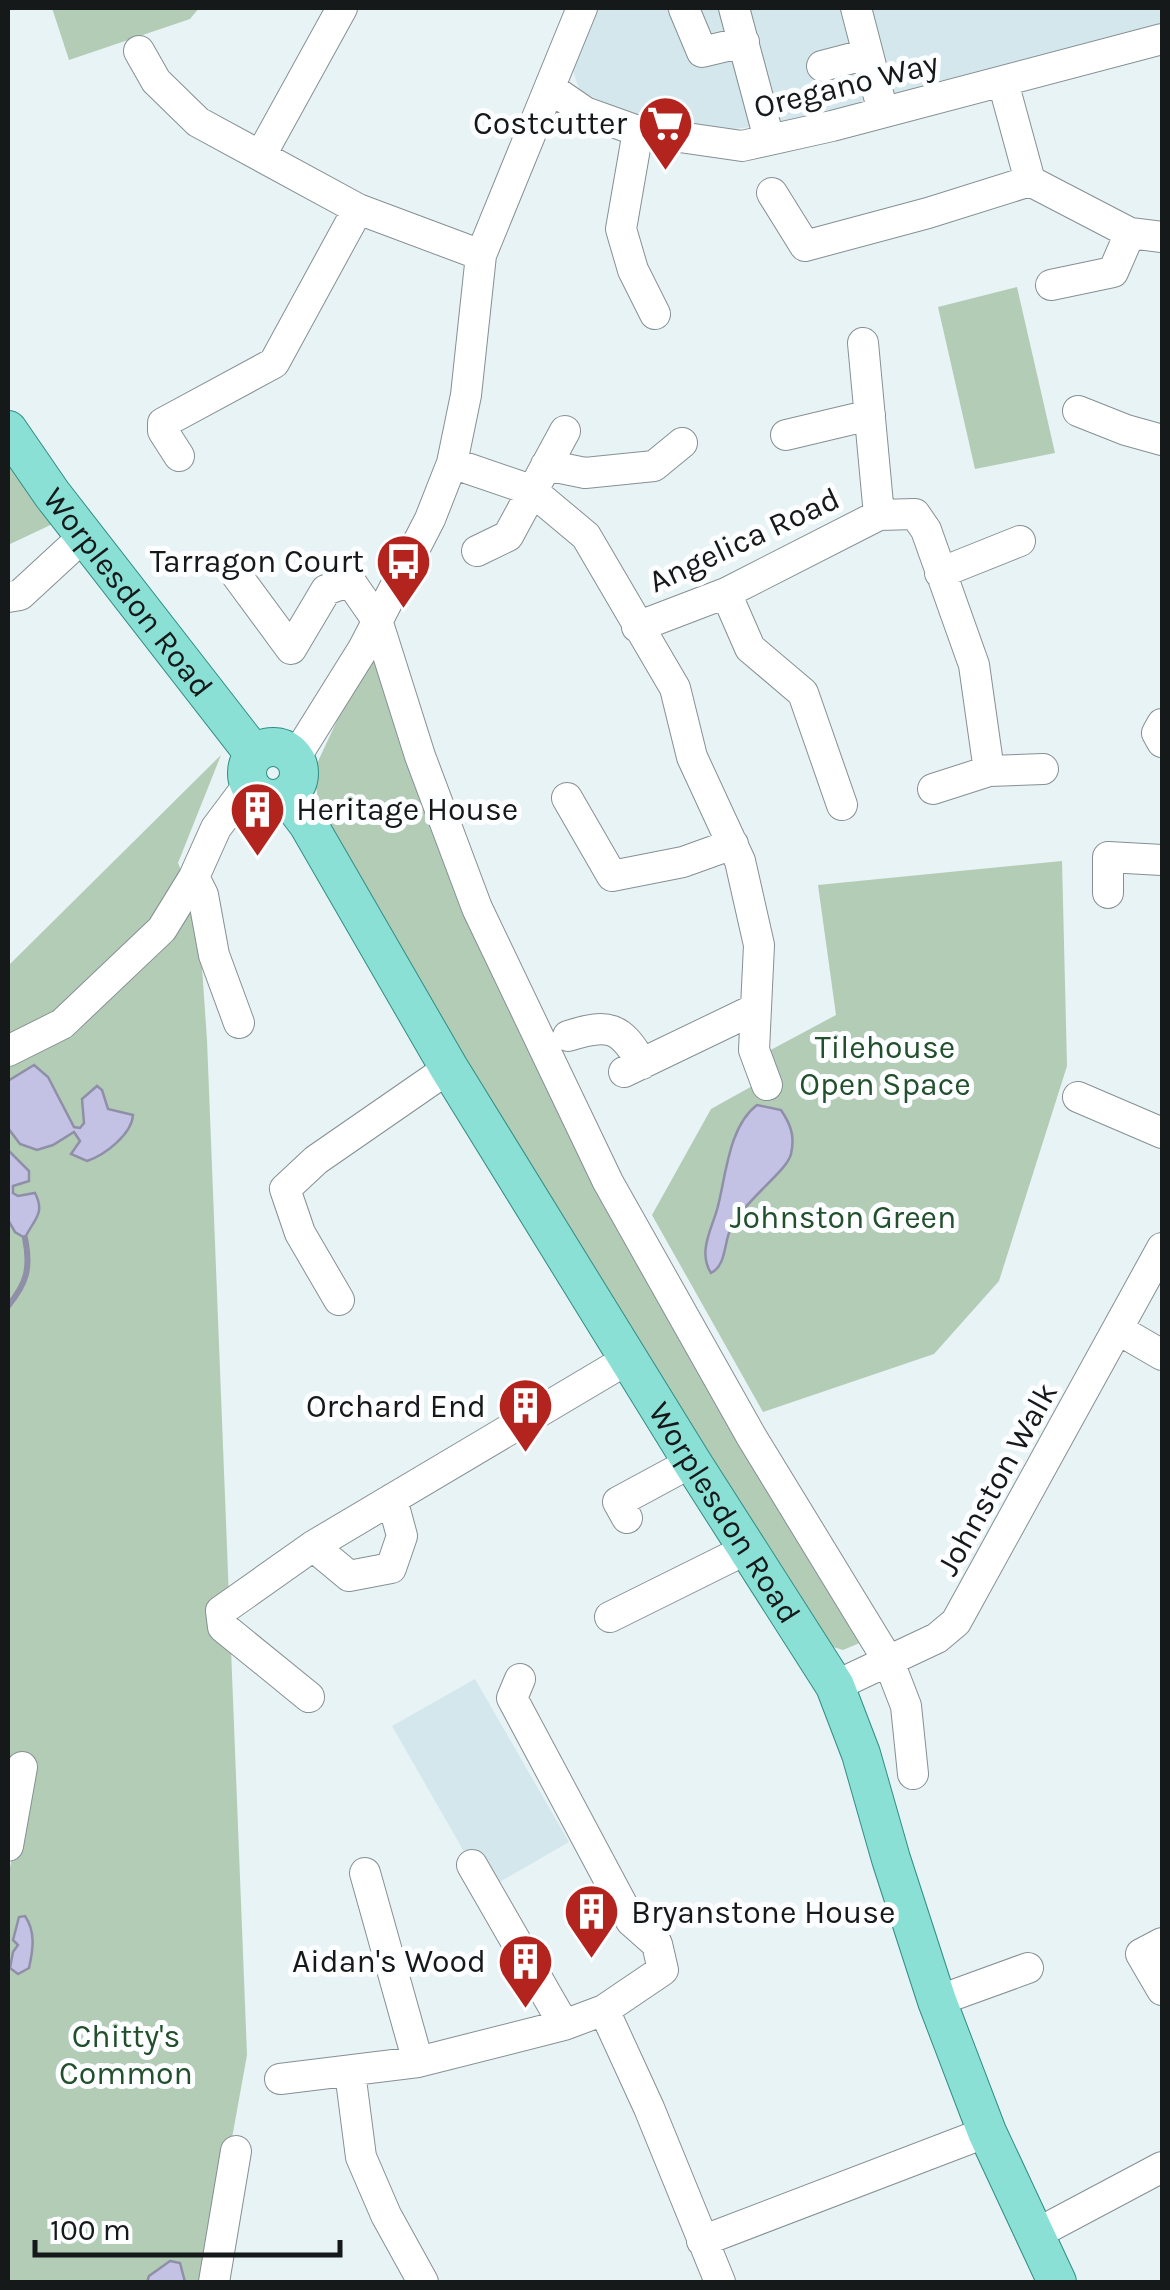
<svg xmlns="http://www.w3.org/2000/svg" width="1170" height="2290" viewBox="0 0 1170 2290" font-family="Karla,sans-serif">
<rect width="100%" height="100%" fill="#e8f3f6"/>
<!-- built -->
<path fill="#d4e7ed" d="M 594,8 L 1162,8 L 1162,24 L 793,123 L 732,129 L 641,120 L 580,91 L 569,60 Z
M 475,1679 L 569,1842 L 486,1890 L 392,1726 Z"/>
<!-- green -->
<path fill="#b3ccb6" d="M 52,8 L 199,8 L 190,19 L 69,60 Z
M 1017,287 L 1055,453 L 975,469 L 938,307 Z
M 8,452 L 59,521 L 8,545 Z
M 371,648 L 460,894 L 862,1642 L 843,1650 L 823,1644 L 548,1214 L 323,824 L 313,772 Z
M 221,755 L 178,863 L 198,909 L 207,1040 L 247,2055 L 206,2282 L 8,2282 L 8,1876 L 29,1783 L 8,1784 L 8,966 Z
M 1062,861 L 1067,1066 L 999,1281 L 934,1354 L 763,1412 L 652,1215 L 711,1109 L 772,1075 L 765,1053 L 836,1015 L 818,885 Z"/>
<!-- water -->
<path fill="#c3c2e5" stroke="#8f8fa8" stroke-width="2.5" d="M 34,1065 L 48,1077 L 74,1127 L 80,1128 L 84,1123 L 82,1099 L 97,1086 L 102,1090 L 108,1109 L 133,1115 C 132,1134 105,1155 87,1161 L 71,1154 L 80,1141 L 74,1132 L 53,1145 L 37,1150 L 20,1144 L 8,1128 L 8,1081 Z
M 757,1105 L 781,1110 C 791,1125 795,1136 791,1154 C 787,1172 740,1203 729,1233 C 724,1247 725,1266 711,1273 C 697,1251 713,1227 718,1206 C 726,1175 729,1126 757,1105 Z
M 8,1150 L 29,1171 L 29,1181 L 13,1186 L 13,1193 L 18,1196 L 35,1193 C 46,1214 33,1220 25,1238 L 15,1232 L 8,1220 Z
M 25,1916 C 36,1932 33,1950 29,1968 L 18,1974 L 10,1968 L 13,1952 L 18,1945 L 13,1940 L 19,1917 Z
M 170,2261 L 180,2263 L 185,2282 L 147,2282 L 149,2276 Z"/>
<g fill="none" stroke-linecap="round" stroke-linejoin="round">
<!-- stream -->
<path stroke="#8f8fa8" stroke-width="6" d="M 8,1306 C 27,1283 31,1268 25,1238"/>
<defs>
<path id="minor" d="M 734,8 L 769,139
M 856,8 L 883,112
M 684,9 L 702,52 L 744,42
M 139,51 L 156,81 L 198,122 L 358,209 L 481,255
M 822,66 L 868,54
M 1003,82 L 1030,181 L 1130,233 L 1162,237
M 550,88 L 585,112 L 638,131 L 742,146 L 832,126 L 1162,39
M 638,131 L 621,229 L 633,270 L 655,314
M 261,155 L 342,8
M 772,193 L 805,246 L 928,213 L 1030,181
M 1051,285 L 1113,272 L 1130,233
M 863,343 L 879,515
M 1078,411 L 1126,430 L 1162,440
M 786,435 L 870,415
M 179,456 L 163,431 L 163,423 L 274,363 L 358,209
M 452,463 L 531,490 L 586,536 L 675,688 L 692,757 L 740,861 L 759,945 L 754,1050 L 767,1085
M 546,465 L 585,473 L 654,466 L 682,443
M 477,551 L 508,536 L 565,431
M 235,573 L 291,649 L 326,590 L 350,581 L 377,620 L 420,756 L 477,908 L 608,1182 L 751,1436 L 889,1662 L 906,1706 L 913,1774
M 940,573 L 1020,541
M 726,593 L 750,648 L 803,693 L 842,805
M 8,597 L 20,595 L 84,536
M 637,627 L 726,593 L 879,515 L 915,514 L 926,530 L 974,665 L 989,771 L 1043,769
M 1162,724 L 1157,733 L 1162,742
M 295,758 L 363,649 L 430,519 L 452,463 L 466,395 L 481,255 L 582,8
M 933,789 L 989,771
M 567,798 L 612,876 L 683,862 L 733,844
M 194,877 L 203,895 L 214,955 L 239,1023
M 1108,893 L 1108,857 L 1162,860
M 568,1036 C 608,1023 621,1026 642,1064
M 8,1051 L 62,1024 L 162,929 L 194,877 L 216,828 L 249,784
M 624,1072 L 755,1009
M 1078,1097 L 1162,1133
M 339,1300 L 300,1233 L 285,1189 L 316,1160 L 449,1068
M 1119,1330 L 1162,1355
M 392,1499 L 402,1536 L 391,1568 L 349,1576 L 313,1546 L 628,1359
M 627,1518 L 618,1502 L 692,1462
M 610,1617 L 747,1549
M 835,1686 L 937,1638 L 956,1622 L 1162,1248
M 309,1697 L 223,1627 L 221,1611 L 313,1546
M 8,1846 L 22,1767
M 472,1865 L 564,2025
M 365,1873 L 418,2062
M 1162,1943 L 1141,1954 L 1162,1990
M 937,2001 L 1028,1968
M 604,2010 L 649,2108 L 720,2282
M 350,2072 L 361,2157 L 386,2215 L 423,2282
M 280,2079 L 418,2062 L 564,2025 L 604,2010 L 663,1970 L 657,1944 L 631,1921 L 512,1698 L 520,1679
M 1034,2235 L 1162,2167
M 702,2241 L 987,2132
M 214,2282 L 236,2151"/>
<g id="major">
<path id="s1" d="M 8,430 L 52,494 L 254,754"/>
<circle cx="273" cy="773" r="26"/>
<path id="s2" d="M 287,796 L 308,824 L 449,1068 L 692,1462 L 835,1686 L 861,1754 L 891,1859 L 937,2001 L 987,2132 L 1057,2282"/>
</g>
</defs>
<!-- minor casing -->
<use href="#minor" stroke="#869093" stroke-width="32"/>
<!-- major casing -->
<use href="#major" stroke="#308d82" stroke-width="40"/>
<!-- minor -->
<use href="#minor" stroke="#fff" stroke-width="30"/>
<!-- major -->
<use href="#major" stroke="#8be0d6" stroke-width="38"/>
</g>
<!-- icons -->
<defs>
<symbol id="supermarket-pin" viewBox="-11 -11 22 30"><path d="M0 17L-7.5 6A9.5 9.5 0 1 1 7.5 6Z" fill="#b4241e" stroke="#fcfeff"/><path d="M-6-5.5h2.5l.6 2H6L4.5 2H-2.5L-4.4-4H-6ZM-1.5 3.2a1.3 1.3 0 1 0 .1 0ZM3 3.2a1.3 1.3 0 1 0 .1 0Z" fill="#fff"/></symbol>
<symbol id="bus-pin" viewBox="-11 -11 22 30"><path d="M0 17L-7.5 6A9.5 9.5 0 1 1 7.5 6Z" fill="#b4241e" stroke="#fcfeff"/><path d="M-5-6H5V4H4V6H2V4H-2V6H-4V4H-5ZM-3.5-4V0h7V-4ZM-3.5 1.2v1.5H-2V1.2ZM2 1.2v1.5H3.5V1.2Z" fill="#fff"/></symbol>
<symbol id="building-pin" viewBox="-11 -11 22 30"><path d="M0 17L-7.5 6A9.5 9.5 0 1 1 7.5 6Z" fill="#b4241e" stroke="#fcfeff"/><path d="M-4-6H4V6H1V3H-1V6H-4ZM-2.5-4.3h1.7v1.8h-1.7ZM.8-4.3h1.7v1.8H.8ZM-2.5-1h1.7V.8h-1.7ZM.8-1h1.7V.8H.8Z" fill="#fff"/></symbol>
</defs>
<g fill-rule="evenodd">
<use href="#supermarket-pin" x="634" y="92" width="63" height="86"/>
<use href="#bus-pin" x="372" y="530" width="63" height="86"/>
<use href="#building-pin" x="226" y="778" width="63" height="86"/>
<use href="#building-pin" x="494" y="1374" width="63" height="86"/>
<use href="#building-pin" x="560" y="1880" width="63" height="86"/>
<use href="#building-pin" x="494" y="1930" width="63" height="86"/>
</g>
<g text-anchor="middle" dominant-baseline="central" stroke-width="10" stroke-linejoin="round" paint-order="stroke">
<!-- street labels -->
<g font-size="32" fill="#15191a" stroke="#fcfeff">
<text transform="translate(846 85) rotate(-14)">Oregano Way</text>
<text transform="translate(744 540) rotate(-25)">Angelica Road</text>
<text stroke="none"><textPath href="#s1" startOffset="202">Worplesdon Road</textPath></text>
<text transform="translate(997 1479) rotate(-61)">Johnston Walk</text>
<text stroke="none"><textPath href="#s2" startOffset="840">Worplesdon Road</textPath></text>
</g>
<!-- poi labels -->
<g font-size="32" fill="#15191a" stroke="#fcfeff" text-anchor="end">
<text x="627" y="123">Costcutter</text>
<text x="364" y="561">Tarragon Court</text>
<text x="296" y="809" text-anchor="start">Heritage House</text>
<text x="486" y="1406">Orchard End</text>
<text x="631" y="1912" text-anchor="start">Bryanstone House</text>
<text x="486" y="1961">Aidan's Wood</text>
</g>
<!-- park labels -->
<g font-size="32" fill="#22502c" stroke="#fcfeff">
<text x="885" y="1047">Tilehouse<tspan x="885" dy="37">Open Space</tspan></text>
<text x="843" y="1217">Johnston Green</text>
<text x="126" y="2036">Chitty's<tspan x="126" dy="37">Common</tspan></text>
</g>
</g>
<!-- border -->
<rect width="1170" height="2290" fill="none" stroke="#15191a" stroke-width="20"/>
<!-- scale -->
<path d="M35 2240v15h305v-15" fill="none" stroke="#15191a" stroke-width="5"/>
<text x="50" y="2240" font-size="30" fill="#15191a" stroke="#fcfeff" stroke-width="8" paint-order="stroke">100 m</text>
</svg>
